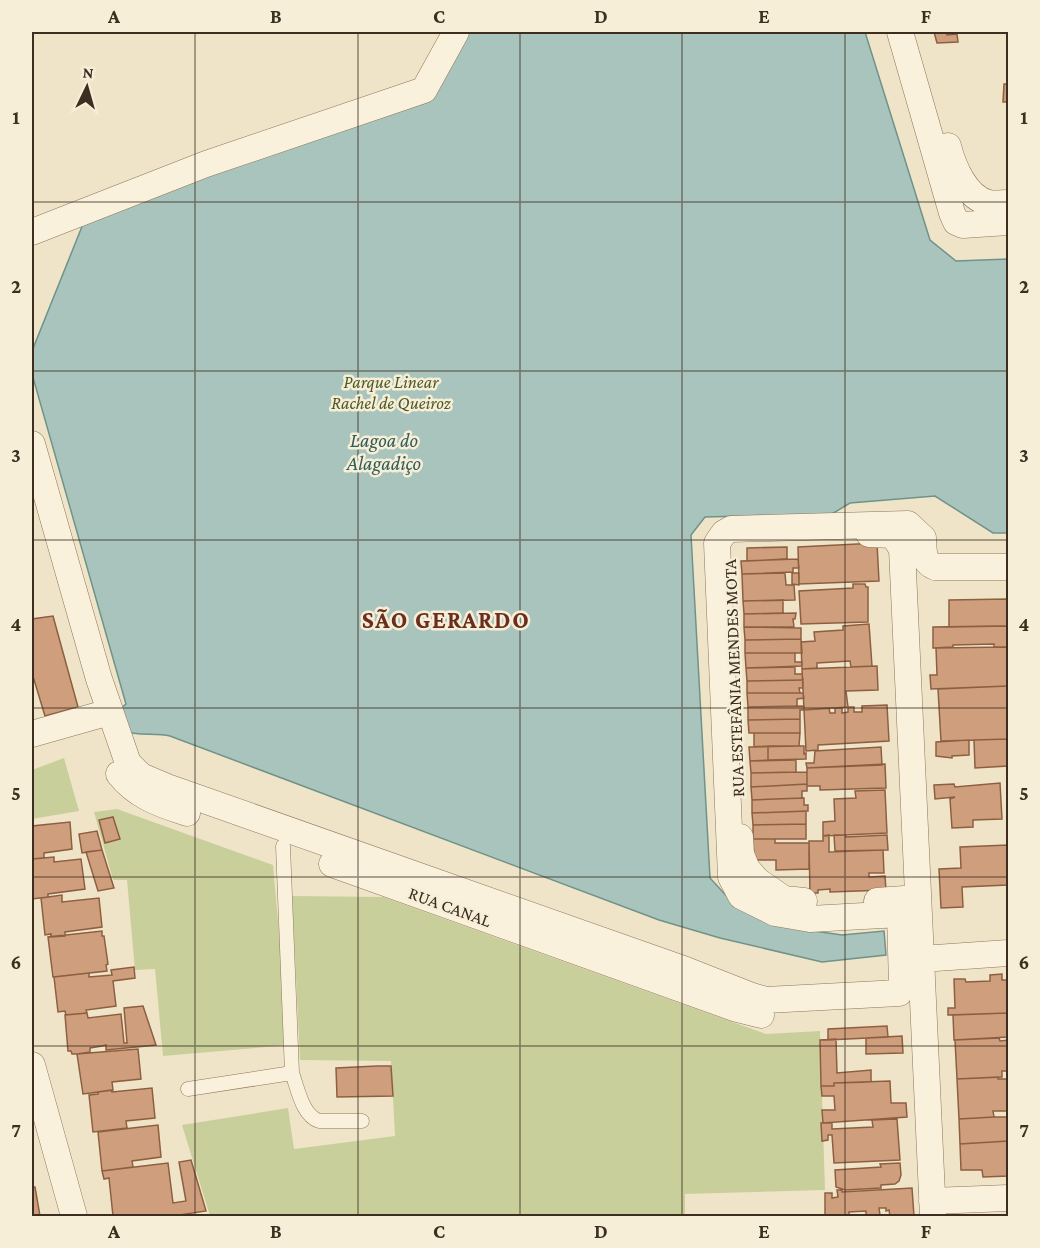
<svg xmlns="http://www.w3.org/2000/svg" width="1040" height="1248" viewBox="0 0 1040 1248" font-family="'Crimson Pro',serif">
<rect width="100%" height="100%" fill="#f0e4c8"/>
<!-- green -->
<path fill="#c9cf9b" d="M 64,758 L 79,811 L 32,819 L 32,770 Z
M 117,809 L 273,865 L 289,1045 L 163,1056 L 155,969 L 135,970 L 127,880 L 113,880 L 94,812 Z
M 292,896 L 383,897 L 766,1034 L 820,1031 L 825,1190 L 685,1194 L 685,1216 L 210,1216 L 182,1125 L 288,1108 L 294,1149 L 395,1136 L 391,1061 L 300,1060 Z"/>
<!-- water -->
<path fill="#a9c4bc" stroke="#6f938a" stroke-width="1.5" d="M 467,32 L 865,32 L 930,240 L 956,261 L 1008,259 L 1008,533 L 993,533 L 935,496 L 850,503 L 832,514 L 705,517 L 691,535 L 710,878 L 732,902 L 786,927 L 842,935 L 884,931 L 886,955 L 822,962 L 720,938 L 659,920 L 170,736 C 155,733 137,736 123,731 L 118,710 L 126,704 L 32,374 L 32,351 L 83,224 L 192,179 L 428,102 Z"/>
<!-- building -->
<path fill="#cf9f7d" stroke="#8d5f41" stroke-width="1.5" d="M 934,32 L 946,32 L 947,35 L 957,34 L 958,42 L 937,43 Z
M 1004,84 L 1008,84 L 1008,102 L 1003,102 Z
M 877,543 L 879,581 L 799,584 L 798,547 Z
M 787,547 L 787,559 L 747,561 L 747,548 Z
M 798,559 L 799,568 L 793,568 L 793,572 L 742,574 L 741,561 Z
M 785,573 L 786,585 L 794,585 L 795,600 L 743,601 L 742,574 Z
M 792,573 L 799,573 L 799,585 L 792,584 Z
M 853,584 L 865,584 L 866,587 L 868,587 L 868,622 L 801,624 L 799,591 L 853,588 Z
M 1008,599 L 1008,626 L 949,627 L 949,600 Z
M 783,600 L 783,613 L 744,614 L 743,601 Z
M 796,613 L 795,619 L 793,619 L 794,627 L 744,627 L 744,614 Z
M 53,616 L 78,707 L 45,716 L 32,673 L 32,619 Z
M 869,624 L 872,666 L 851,667 L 850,661 L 817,663 L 817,668 L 802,669 L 801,642 L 815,641 L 814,632 L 843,630 L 843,626 Z
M 994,626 L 1008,626 L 1008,647 L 994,647 L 994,644 L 953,645 L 953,647 L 933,648 L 933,627 Z
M 744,627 L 801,628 L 801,639 L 745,640 Z
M 801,639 L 802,653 L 745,653 L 745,640 Z
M 1007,647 L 1008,686 L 931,689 L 930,675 L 937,675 L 936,648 Z
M 745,653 L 795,653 L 795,662 L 802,662 L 802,666 L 746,668 Z
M 877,666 L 878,690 L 846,691 L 848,707 L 804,710 L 802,669 Z
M 795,667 L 795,674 L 802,674 L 803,680 L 747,681 L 746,668 Z
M 803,680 L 803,688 L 799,688 L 800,693 L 747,693 L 747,681 Z
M 1008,686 L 1008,739 L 941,741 L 938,689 Z
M 747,693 L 803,693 L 804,698 L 797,699 L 797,706 L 748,707 Z
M 887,705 L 889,741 L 818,745 L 818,750 L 806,751 L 804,710 L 829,708 L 830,713 L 835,713 L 835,708 L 842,708 L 842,713 L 848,712 L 848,707 L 854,707 L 854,712 L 862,712 L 862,706 Z
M 804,706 L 804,710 L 800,710 L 800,719 L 748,720 L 748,707 Z
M 800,719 L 800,733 L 749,733 L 748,720 Z
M 754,733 L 800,733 L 799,746 L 754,747 Z
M 1008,739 L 1008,766 L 975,768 L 974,740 Z
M 969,740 L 969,755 L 952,756 L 952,758 L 936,756 L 936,742 Z
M 768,746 L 804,746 L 804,754 L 806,753 L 806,759 L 768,760 Z
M 768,746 L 768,760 L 750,761 L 749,747 Z
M 881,747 L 882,765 L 807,768 L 806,763 L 814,763 L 815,751 Z
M 796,760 L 796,772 L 751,773 L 750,761 Z
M 885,764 L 886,788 L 820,790 L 820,786 L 807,786 L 807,768 Z
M 807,772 L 807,784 L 751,787 L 751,773 Z
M 1000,783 L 1002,819 L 973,820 L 973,827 L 952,828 L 950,799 L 955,797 L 935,799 L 934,785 L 954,784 L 955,787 Z
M 807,784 L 807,791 L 802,791 L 802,798 L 752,800 L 751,787 Z
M 885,790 L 887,833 L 823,836 L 823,822 L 835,821 L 834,799 L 856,798 L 855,791 Z
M 804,798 L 804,805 L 808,805 L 808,811 L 752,813 L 752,800 Z
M 806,811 L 806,824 L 753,825 L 752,813 Z
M 113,817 L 120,839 L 105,843 L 99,820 Z
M 70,822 L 72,849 L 44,853 L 44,858 L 32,859 L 32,826 Z
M 806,824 L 806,839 L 753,839 L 753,825 Z
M 97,831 L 102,850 L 82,853 L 79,834 Z
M 829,835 L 829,852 L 883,850 L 884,873 L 869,873 L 869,877 L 885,876 L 886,890 L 830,892 L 830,889 L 818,890 L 818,893 L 810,893 L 809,841 L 823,841 L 823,836 Z
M 834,835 L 846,835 L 846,837 L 887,835 L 888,850 L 835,851 Z
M 753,839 L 775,839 L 775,843 L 809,843 L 809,869 L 776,870 L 776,860 L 754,860 Z
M 1008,845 L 1008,885 L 962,887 L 963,907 L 941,908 L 939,869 L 961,868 L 960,847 Z
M 102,850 L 114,888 L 98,891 L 86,852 Z
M 54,857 L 54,862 L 81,859 L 85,889 L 48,894 L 48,897 L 32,899 L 32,859 Z
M 62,895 L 62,902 L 99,898 L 102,927 L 65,932 L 65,936 L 51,937 L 51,934 L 45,935 L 41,898 Z
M 102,931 L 102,936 L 104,936 L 108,964 L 106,965 L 107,971 L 53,977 L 48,937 Z
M 134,967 L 135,978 L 113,981 L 116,1006 L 86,1010 L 87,1013 L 66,1015 L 65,1011 L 58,1012 L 54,977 L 89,973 L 89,977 L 112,975 L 111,970 Z
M 1002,974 L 1002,980 L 1008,980 L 1008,1013 L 948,1015 L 948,1008 L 955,1008 L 954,979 L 965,979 L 966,982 L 990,981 L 990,975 Z
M 143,1006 L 156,1045 L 106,1050 L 106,1045 L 102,1046 L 90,1048 L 90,1052 L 77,1054 L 72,1054 L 71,1051 L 68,1051 L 65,1015 L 87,1013 L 88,1018 L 121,1014 L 124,1043 L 127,1043 L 124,1008 Z
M 1008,1013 L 1008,1037 L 954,1040 L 953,1015 Z
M 887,1026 L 888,1037 L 828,1040 L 828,1029 Z
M 902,1036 L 903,1053 L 866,1054 L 866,1038 Z
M 999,1038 L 1000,1041 L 1008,1040 L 1008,1071 L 1002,1071 L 1002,1077 L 957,1079 L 955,1040 Z
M 836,1039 L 837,1073 L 871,1070 L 871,1082 L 834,1083 L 834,1086 L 821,1086 L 820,1040 Z
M 138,1049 L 141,1079 L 112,1082 L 113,1090 L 83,1094 L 77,1054 Z
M 377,1066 L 391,1066 L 393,1096 L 337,1097 L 336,1068 Z
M 998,1077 L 998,1079 L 1008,1079 L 1008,1111 L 993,1111 L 994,1117 L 959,1119 L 957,1079 Z
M 890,1081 L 891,1103 L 906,1103 L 907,1117 L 823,1123 L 822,1110 L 835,1110 L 834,1096 L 822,1096 L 821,1086 L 834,1086 L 834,1083 Z
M 152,1088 L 155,1118 L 126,1121 L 127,1128 L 93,1132 L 89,1095 L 98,1094 L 98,1092 L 111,1090 L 112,1092 Z
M 995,1117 L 1008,1117 L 1008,1141 L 960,1144 L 959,1119 Z
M 897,1119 L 900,1160 L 834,1163 L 832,1135 L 828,1135 L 828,1140 L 822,1141 L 821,1123 L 832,1123 L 832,1129 L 873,1127 L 872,1120 Z
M 158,1125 L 161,1157 L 132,1161 L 133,1167 L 102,1171 L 98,1132 Z
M 1008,1141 L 1008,1176 L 983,1177 L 982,1170 L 961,1170 L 960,1144 Z
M 191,1160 L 206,1211 L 173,1216 L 113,1216 L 109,1178 L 104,1179 L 102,1171 L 168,1163 L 173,1203 L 186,1201 L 179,1162 Z
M 900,1163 L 901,1175 L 899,1181 L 895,1184 L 881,1185 L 881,1188 L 845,1190 L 836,1187 L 835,1170 L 881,1167 L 880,1164 Z
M 32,1187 L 35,1187 L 40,1216 L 32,1216 Z
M 912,1188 L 914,1216 L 890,1216 L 889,1210 L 886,1211 L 886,1208 L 879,1208 L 880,1215 L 866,1216 L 866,1211 L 849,1212 L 849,1216 L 825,1216 L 825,1193 L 832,1193 L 832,1198 L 838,1197 L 837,1190 L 842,1190 L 842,1192 Z"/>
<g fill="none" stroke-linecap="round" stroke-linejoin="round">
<defs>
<path id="lane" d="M 292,1073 C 298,1089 302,1115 319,1121 L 362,1121
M 188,1089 L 292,1073 L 283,846"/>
<path id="street" d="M 900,32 L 952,213 L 956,222 L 963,225 L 1008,222
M 948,146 C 953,166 966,198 989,203 C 995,204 1002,203 1008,203
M 32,232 L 206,164 L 424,90 L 456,32
M 32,444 L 99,679 L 128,763 L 141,776 L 167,787 L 686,970 L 752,996 L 766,1000 L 899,993 L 902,985 L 900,914 L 810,919 L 775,913 L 741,896 L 731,877 L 717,543 L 724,533 L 731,529 L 908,524 L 923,538 C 924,550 922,562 935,567 L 1008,567
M 869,534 L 893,535 L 902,549 L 933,1216
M 32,734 L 99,715
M 119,774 C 137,797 160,804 187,813
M 740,837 L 741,854 L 747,869 L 758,881 L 784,899 L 804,901
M 332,864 L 737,1009 L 761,1015
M 877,901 L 918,898
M 921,959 L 1008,953
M 32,1065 L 74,1216
M 932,1201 L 1008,1198"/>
</defs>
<!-- lane casing -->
<use href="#lane" stroke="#8d765c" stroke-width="15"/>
<!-- street casing -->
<use href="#street" stroke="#8d765c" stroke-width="27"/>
<!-- lane -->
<use href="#lane" stroke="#faf1dc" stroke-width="14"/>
<!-- street -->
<use href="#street" stroke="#faf1dc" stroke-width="26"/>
</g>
<!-- grid -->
<path fill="none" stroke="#3d2e20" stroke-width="1.5" stroke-opacity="0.55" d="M 195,32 L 195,1216M 358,32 L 358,1216M 520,32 L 520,1216M 682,32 L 682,1216M 845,32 L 845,1216M 32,202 L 1008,202M 32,371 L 1008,371M 32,540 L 1008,540M 32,708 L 1008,708M 32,877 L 1008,877M 32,1046 L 1008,1046"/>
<g text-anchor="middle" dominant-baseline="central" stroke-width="5" stroke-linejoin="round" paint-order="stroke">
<!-- park labels -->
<g font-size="18" font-style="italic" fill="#4d5a26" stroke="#f7eed8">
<text x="391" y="382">Parque Linear<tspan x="391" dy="21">Rachel de Queiroz</tspan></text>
</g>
<!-- street labels -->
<g font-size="18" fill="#3d2e20" stroke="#f7eed8">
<text transform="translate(734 678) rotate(-92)">RUA ESTEFÂNIA MENDES MOTA</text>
<text transform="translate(450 907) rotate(20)">RUA CANAL</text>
</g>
<!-- water labels -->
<g font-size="20" font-style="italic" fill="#2f5d5a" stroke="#f7eed8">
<text x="384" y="440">Lagoa do<tspan x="384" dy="23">Alagadiço</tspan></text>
</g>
<!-- district labels -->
<g font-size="24" font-weight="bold" letter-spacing="1.5" fill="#6b2e1e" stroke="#f7eed8">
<text x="446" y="619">SÃO GERARDO</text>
</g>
</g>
<!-- border -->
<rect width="1040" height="1248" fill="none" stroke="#f7eed8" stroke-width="66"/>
<!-- north arrow -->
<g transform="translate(87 87) rotate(5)" stroke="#f7eed8" stroke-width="4.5" paint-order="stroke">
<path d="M0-4.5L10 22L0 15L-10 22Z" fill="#3d2e20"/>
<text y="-9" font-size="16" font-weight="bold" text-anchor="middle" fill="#3d2e20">N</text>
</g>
<rect x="33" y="33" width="974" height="1182" fill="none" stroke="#3d2e20" stroke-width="2"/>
<g font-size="20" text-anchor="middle" font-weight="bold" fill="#3d2e20">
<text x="114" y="23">A</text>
<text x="276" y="23">B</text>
<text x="439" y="23">C</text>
<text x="601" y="23">D</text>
<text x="764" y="23">E</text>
<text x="926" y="23">F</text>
<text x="16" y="124">1</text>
<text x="1024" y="124">1</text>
<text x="16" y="293">2</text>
<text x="1024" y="293">2</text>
<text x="16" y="462">3</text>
<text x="1024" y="462">3</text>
<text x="16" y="631">4</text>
<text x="1024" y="631">4</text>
<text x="16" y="800">5</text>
<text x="1024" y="800">5</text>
<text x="16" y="969">6</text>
<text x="1024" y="969">6</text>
<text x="16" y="1137">7</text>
<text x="1024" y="1137">7</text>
<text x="114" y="1238">A</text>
<text x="276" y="1238">B</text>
<text x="439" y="1238">C</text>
<text x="601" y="1238">D</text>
<text x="764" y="1238">E</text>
<text x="926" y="1238">F</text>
</g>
</svg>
